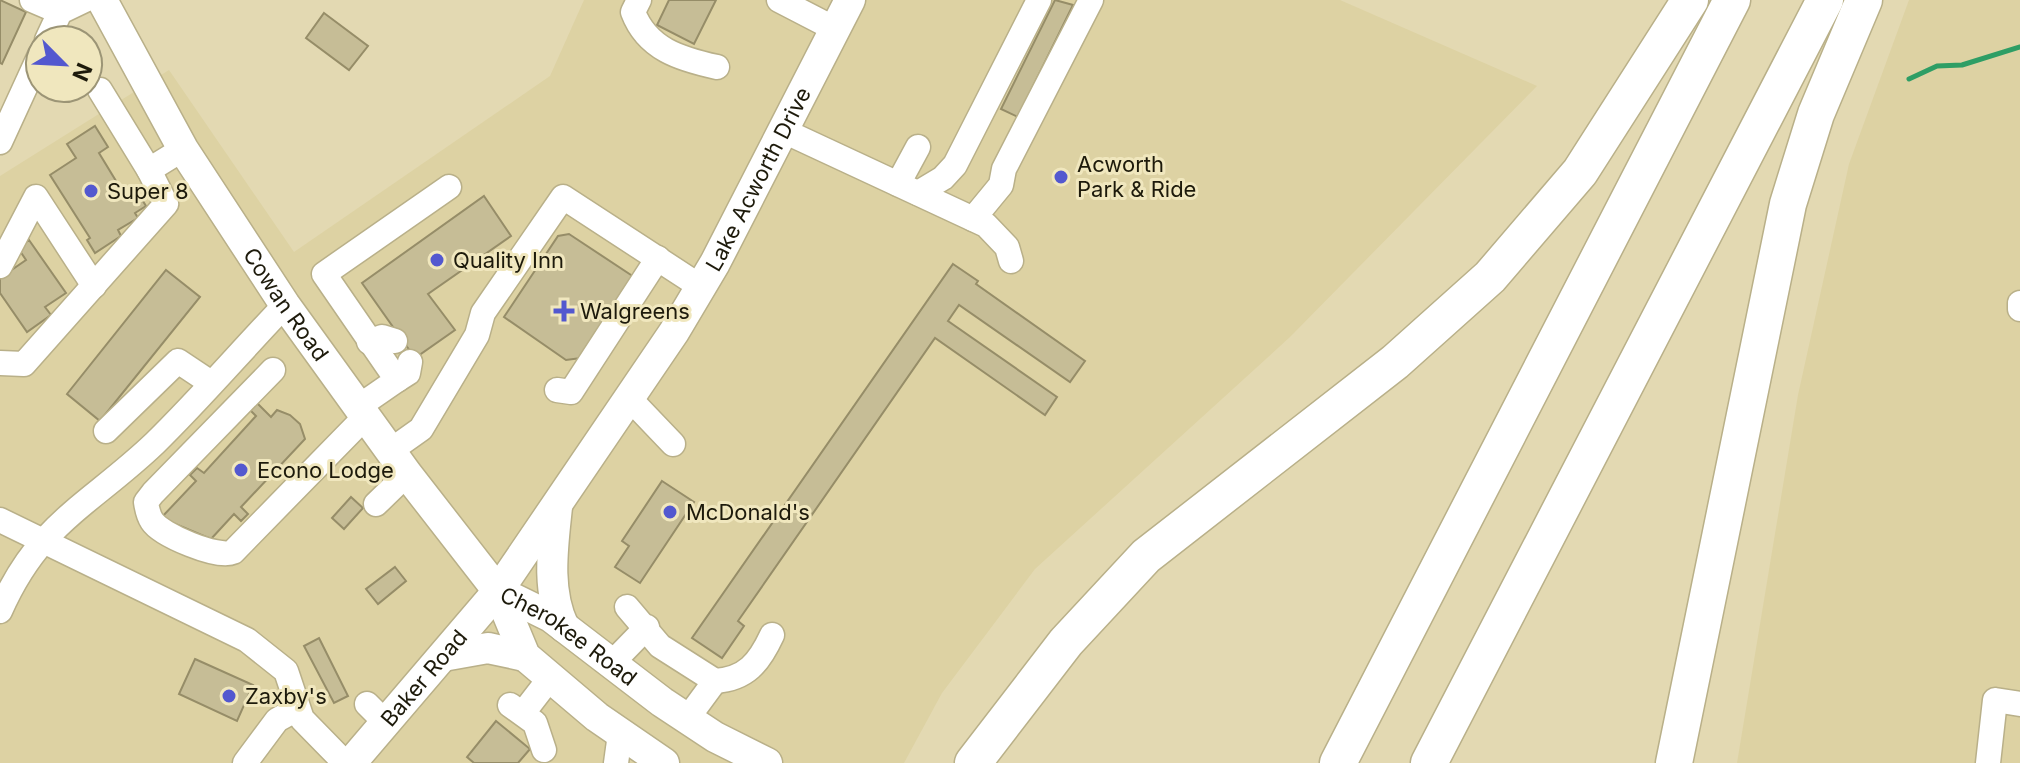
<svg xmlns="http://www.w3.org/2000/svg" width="2020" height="763" font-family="Inter,sans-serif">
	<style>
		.built { fill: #ddd2a3 }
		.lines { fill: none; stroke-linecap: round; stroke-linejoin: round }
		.stream { stroke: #2e9e65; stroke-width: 5 }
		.building { fill: #c6bd96; stroke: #968d68; stroke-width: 2 }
		.minor-casing { stroke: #b9b089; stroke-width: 27 }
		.major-casing { stroke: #b9b089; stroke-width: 33 }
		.highway-casing { stroke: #b9b089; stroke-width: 39 }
		.minor { stroke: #fff; stroke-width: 24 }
		.major { stroke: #fff; stroke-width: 30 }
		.highway { stroke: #fff; stroke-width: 36 }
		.poi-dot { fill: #5358cf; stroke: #f0e7be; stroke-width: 3 }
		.labels { text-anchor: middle; stroke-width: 6; stroke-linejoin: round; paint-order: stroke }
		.poi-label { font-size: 22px; fill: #1d1a0b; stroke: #f0e7be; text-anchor: start }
		.street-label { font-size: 22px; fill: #1d1a0b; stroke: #f0e7be }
	</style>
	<rect width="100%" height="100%" fill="#e3d9b2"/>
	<g class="built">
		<polygon points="584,0 1340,0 1537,86 1290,337 1035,569 942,693 904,763 0,763 0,176 169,70 294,252 550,76"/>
		<polygon points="1909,0 2020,0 2020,763 1737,763 1798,395 1849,164"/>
	</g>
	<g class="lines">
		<polyline class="stream" points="1909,79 1937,66 1962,65 2020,47"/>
	</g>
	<g class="building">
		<polygon points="0,0 26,12 2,64 0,63"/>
		<polygon points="669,0 716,0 694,44 657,25"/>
		<polygon points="1055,0 1073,5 1018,117 1001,109"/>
		<polygon points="324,13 368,46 349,70 306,38"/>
		<polygon points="95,126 108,147 99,153 124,194 134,187 146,206 135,213 138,218 118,230 121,236 95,253 87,240 90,238 50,175 76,158 67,144"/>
		<polygon points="484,196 511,236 428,294 455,330 415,358 362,283"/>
		<polygon points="569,234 634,277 581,358 566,360 504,317 558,236"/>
		<polygon points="29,240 66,293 45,307 51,315 27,332 0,293 0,278 26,260 18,248"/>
		<polygon points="953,264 978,281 976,284 1085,361 1070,382 959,305 948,321 1057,397 1045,415 935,338 738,621 744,626 722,658 692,638"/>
		<polygon points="166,270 200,297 100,421 67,394"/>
		<polygon points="257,403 271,417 277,410 290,415 300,424 305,439 241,507 248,514 241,521 234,514 211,539 161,518 196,481 190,475 197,468 204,473 256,416 250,410"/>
		<polygon points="662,481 694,502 640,583 615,567 629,546 622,541"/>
		<polygon points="351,497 363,508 344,529 332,518"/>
		<polygon points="395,567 406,581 378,604 366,589"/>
		<polygon points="319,638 348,696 334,703 304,646"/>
		<polygon points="195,659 253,685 237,721 179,694"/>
		<polygon points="496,721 530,749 518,763 474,763 467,757"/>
	</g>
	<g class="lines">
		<g class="minor-casing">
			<g id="minor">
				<polyline points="32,0 60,12"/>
				<path d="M639 0 633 12C647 49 680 59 717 67"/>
				<polyline points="779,0 835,29"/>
				<polyline points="47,40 60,12 85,0"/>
				<polyline points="100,90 149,170 183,149"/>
				<polyline points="784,131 986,225 1007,247 1011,261"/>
				<polyline points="0,142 40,55"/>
				<polyline points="898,184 918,147"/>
				<polyline points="918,193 943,178 955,165 1039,0"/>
				<polyline points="973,219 1001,185 1004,169 1091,0"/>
				<polyline points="0,266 36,197 94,286"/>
				<polyline points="2020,303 2020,309"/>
				<polyline points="369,342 382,337 395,341"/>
				<polyline points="0,363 24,364 166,204 149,170"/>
				<path d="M273 370 153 493 146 502C147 509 148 515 152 521 161 535 218 559 233 552L365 417"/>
				<polyline points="397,380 408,373 410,362"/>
				<polyline points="557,390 571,392 658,258"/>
				<polyline points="630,399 673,444"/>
				<polyline points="358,407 397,380 324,274 449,187"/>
				<polyline points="106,431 178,361 211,383"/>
				<polyline points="390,451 421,429 477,335 483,313 563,197 701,287"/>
				<polyline points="376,504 407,474"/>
				<polyline points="0,520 247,640 286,671 302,719 345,763"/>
				<path d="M627 607 660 646 715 681C746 679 759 663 772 635"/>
				<path d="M0 611C39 522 90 505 155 443 200 399 241 351 285 305"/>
				<polyline points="611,664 647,627"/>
				<polyline points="367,704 386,723"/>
				<polyline points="510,705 535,723 544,750"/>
				<polyline points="523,713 550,678"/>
				<polyline points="687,719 715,681"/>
				<polyline points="245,763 277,720 297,709"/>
				<polyline points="616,763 620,734"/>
				<polyline points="1988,763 1995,700 2020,704"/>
			</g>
		</g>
		<g class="major-casing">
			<g id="major">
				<path id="s1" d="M102 0 183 149 285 305 407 474 498 591 525 656 597 717 664 763"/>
				<path d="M557 507C553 546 546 590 564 627"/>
				<path id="s2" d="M498 591 551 617 662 702 715 737 767 763"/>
				<polyline points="443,656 488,648 525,656"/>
				<path id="s3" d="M351 763 498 591 674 332 715 263 850 0"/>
			</g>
		</g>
		<g class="highway-casing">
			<g id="highway">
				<polyline points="973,763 1066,642 1146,556 1395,362 1490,277 1580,172 1690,0"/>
				<polyline points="1338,763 1732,0"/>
				<polyline points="1429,763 1825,0"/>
				<polyline points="1674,763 1788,204 1816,114 1864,0"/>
			</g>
		</g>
		<use href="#minor" class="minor"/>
		<use href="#major" class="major"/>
		<use href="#highway" class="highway"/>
	</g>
	<g class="poi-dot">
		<circle cx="1061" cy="177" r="8"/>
		<circle cx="91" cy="191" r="8"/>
		<circle cx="437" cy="260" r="8"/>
		<path d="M560 299h8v8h8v8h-8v8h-8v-8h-8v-8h8z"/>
		<circle cx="241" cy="470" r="8"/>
		<circle cx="670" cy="512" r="8"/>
		<circle cx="229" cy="696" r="8"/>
	</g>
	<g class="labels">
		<g class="poi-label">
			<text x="1077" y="172">Acworth<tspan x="1077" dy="25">Park &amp; Ride</tspan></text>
			<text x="107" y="199">Super 8</text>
			<text x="453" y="268">Quality Inn</text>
			<text x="580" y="319">Walgreens</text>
			<text x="257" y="478">Econo Lodge</text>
			<text x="686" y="520">McDonald's</text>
			<text x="245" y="704">Zaxby's</text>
		</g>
		<g class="street-label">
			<text dy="8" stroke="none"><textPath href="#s3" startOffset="714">Lake Acworth Drive</textPath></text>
			<text dy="8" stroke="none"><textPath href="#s1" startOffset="356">Cowan Road</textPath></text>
			<text dy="8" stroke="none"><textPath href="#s2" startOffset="84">Cherokee Road</textPath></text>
			<text dy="8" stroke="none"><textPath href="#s3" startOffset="112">Baker Road</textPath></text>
		</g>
	</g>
	<g transform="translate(64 64) rotate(114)"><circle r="38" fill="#f0e7be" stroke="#9c9576" stroke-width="2"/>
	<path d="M0-6L14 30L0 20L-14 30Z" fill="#5358cf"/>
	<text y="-12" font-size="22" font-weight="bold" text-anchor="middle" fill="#1d1a0b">N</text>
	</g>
</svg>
